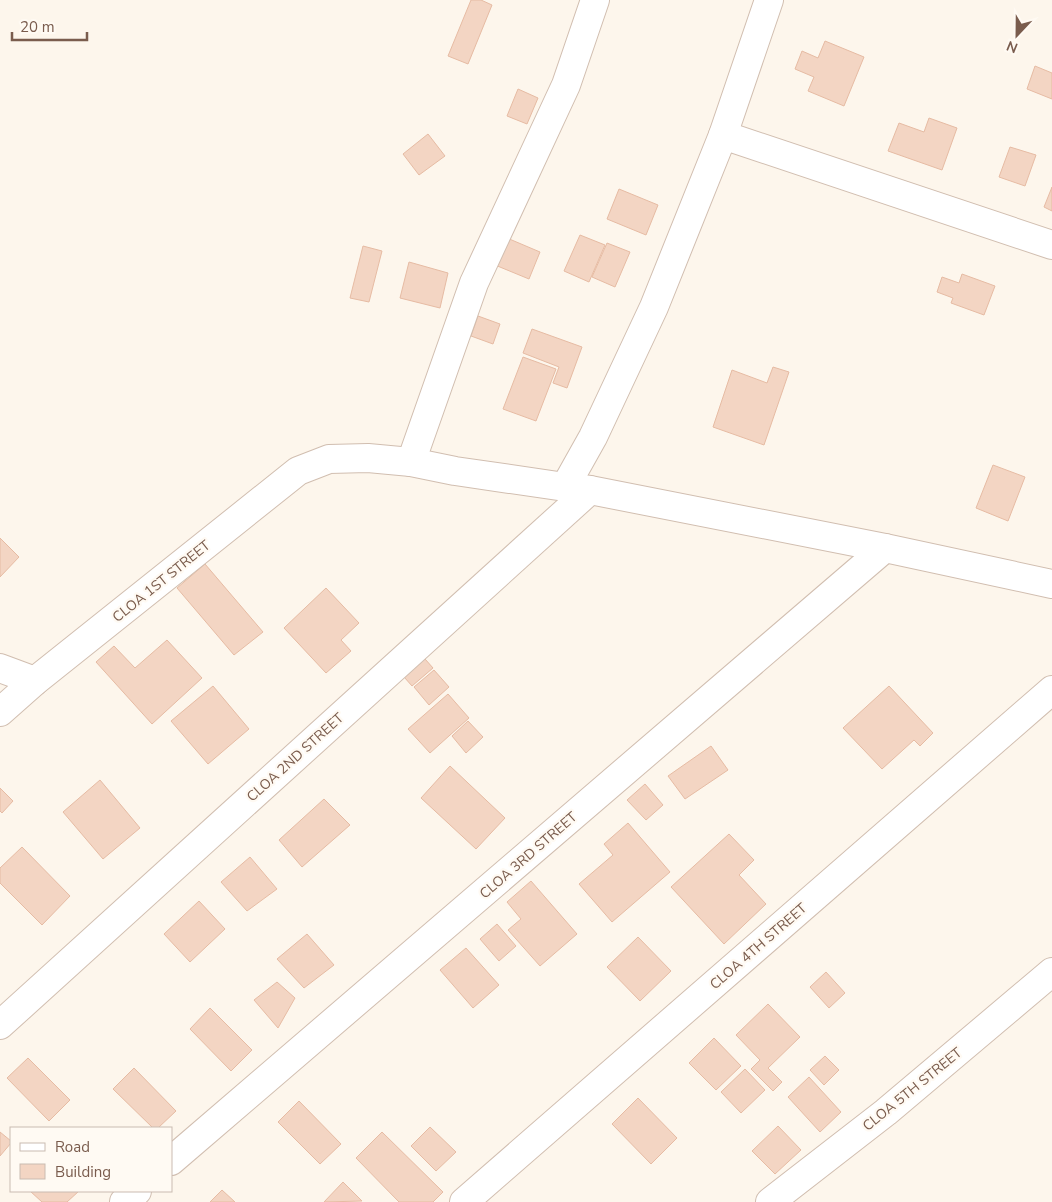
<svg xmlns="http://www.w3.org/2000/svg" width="1052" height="1202" font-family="'Nunito Sans',sans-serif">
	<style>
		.building { fill: #f3d5c3; stroke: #e6bba3 }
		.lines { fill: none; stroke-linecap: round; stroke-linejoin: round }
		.minor-casing { stroke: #d1beb0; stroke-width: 30 }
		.minor { stroke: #fff; stroke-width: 28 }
		.labels { text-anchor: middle; stroke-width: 4.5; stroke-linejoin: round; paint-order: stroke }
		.street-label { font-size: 14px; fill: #7a5c4d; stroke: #fffaf3 }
	</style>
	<rect width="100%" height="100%" fill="#fdf6ec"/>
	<g class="building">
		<polygon points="471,0 481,0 492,5 468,64 448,56"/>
		<polygon points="825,41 864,57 844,106 808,91 814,77 795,69 802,51 818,58"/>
		<polygon points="1035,66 1052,73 1052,99 1027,89"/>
		<polygon points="518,89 538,98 527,124 507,116"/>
		<polygon points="929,118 957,128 942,170 888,151 899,123 924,132"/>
		<polygon points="428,134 445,156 419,175 403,154"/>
		<polygon points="1010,147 1036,155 1025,186 999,177"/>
		<polygon points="1052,187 1052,211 1044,207"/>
		<polygon points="619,189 658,205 646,235 607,219"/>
		<polygon points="580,235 605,245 589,282 564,271"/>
		<polygon points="507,238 540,252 529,279 495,265"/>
		<polygon points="607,243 630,252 615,287 592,277"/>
		<polygon points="363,246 382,251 369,302 350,298"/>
		<polygon points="409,262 448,273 440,308 400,298"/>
		<polygon points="962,274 995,286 984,315 951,303 953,298 937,292 942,277 959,283"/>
		<polygon points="478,316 500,324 493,344 471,336"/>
		<polygon points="532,329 582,347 567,388 553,383 559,367 523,353"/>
		<polygon points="523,357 556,369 536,421 503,409"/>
		<polygon points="773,367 789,372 764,445 713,427 732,370 767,383"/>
		<polygon points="993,465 1025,477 1008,521 976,508"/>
		<polygon points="0,538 19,557 0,577"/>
		<polygon points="205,564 263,632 234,655 177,588"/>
		<polygon points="326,588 359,623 341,640 351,651 326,673 284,628"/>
		<polygon points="167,640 202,678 152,724 96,662 114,646 135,668"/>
		<polygon points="418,651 433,668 412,686 397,669"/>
		<polygon points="434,670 449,687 429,705 414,687"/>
		<polygon points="213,686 249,729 208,764 171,721"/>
		<polygon points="889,686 933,733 920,746 914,740 882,769 843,728"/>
		<polygon points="448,694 469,718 430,753 408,729"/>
		<polygon points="468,721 483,737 466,753 452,736"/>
		<polygon points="711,746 728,770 685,799 668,776"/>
		<polygon points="450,766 505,818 476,849 421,798"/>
		<polygon points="100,780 140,828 103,859 63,812"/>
		<polygon points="645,784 663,805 646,820 627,800"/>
		<polygon points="0,788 13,801 2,813 0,811"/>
		<polygon points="324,799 350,825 302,867 279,840"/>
		<polygon points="628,823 670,872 612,922 579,884 613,855 604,844"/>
		<polygon points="729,834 754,860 739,875 766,904 724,944 671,887"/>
		<polygon points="22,847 70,896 42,925 0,883 0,868"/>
		<polygon points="250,857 277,889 247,911 221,882"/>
		<polygon points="531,881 577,934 540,966 508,930 521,919 507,902"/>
		<polygon points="199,901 225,929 190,962 164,934"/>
		<polygon points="497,924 516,946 499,961 480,939"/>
		<polygon points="307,934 334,965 304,988 277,959"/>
		<polygon points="638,937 671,971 640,1001 607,967"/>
		<polygon points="466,948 499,985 473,1008 440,970"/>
		<polygon points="826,972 845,993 829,1008 810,987"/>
		<polygon points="277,982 295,998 278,1028 254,1000"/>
		<polygon points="768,1004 800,1037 768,1068 782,1082 773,1091 751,1069 760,1060 736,1035"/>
		<polygon points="210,1008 252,1050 231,1071 190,1029"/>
		<polygon points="714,1038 741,1066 716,1090 689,1063"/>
		<polygon points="825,1056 839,1070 824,1085 810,1070"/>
		<polygon points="28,1058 70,1100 49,1121 7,1078"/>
		<polygon points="134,1068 176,1111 158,1128 153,1128 113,1089"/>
		<polygon points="745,1069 765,1090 741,1113 721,1092"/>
		<polygon points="809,1077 841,1112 820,1132 788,1097"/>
		<polygon points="638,1098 677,1138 651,1164 612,1124"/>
		<polygon points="299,1101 341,1144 320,1164 278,1122"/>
		<polygon points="778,1126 801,1150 775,1174 752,1151"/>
		<polygon points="430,1127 456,1152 436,1171 411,1146"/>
		<polygon points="0,1132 11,1141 11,1143 0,1156"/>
		<polygon points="382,1132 443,1192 433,1202 399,1202 356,1158"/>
		<polygon points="343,1182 362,1201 324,1202"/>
		<polygon points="222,1190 235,1202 210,1202"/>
		<polygon points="30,1191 79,1191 67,1202 42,1202"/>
	</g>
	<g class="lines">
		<g class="minor-casing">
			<g id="minor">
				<polyline points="723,135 1052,245"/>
				<polyline points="411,462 474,283 566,85 595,0"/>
				<polyline points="565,487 593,437 654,307 723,135 769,0"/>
				<polyline points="0,668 35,681"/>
				<polyline points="0,712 35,681 298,471 329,459 368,458 411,462 455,471 565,487 590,490 885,548 1052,584"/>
				<polyline points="0,1025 590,490"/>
				<polyline points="171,1161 885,548"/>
				<polyline points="124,1202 137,1191"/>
				<polyline points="464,1202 1052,690"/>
				<polyline points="770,1202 886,1112 1052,972"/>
			</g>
		</g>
		<use href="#minor" class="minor"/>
	</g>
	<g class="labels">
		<g class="street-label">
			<text transform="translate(161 581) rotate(-39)" y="5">CLOA 1ST STREET</text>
			<text transform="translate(295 757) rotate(-42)" y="5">CLOA 2ND STREET</text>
			<text transform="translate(528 855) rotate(-41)" y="5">CLOA 3RD STREET</text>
			<text transform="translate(758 946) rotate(-41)" y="5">CLOA 4TH STREET</text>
			<text transform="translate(912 1089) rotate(-39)" y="5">CLOA 5TH STREET</text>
		</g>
	</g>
	<rect x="10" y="1127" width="162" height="65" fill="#fffaf3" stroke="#cabbb1"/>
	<rect x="20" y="1143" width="25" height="8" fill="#ffffff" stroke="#cabbb1"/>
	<text x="55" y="1152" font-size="15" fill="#7a5c4d">Road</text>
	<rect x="20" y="1164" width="25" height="15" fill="#f3d5c3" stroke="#cabbb1"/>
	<text x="55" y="1177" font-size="15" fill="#7a5c4d">Building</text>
	<g transform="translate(1017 35) rotate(202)" stroke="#fffaf3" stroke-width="4" paint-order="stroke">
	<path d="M0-4L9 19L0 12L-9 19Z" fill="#7a5c4d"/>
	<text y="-8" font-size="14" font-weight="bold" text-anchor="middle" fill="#7a5c4d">N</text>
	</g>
	<path d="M12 32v8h75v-8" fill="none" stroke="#7a5c4d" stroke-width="2.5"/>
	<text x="20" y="32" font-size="15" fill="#7a5c4d" stroke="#fffaf3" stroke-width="4" paint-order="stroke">20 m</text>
</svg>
